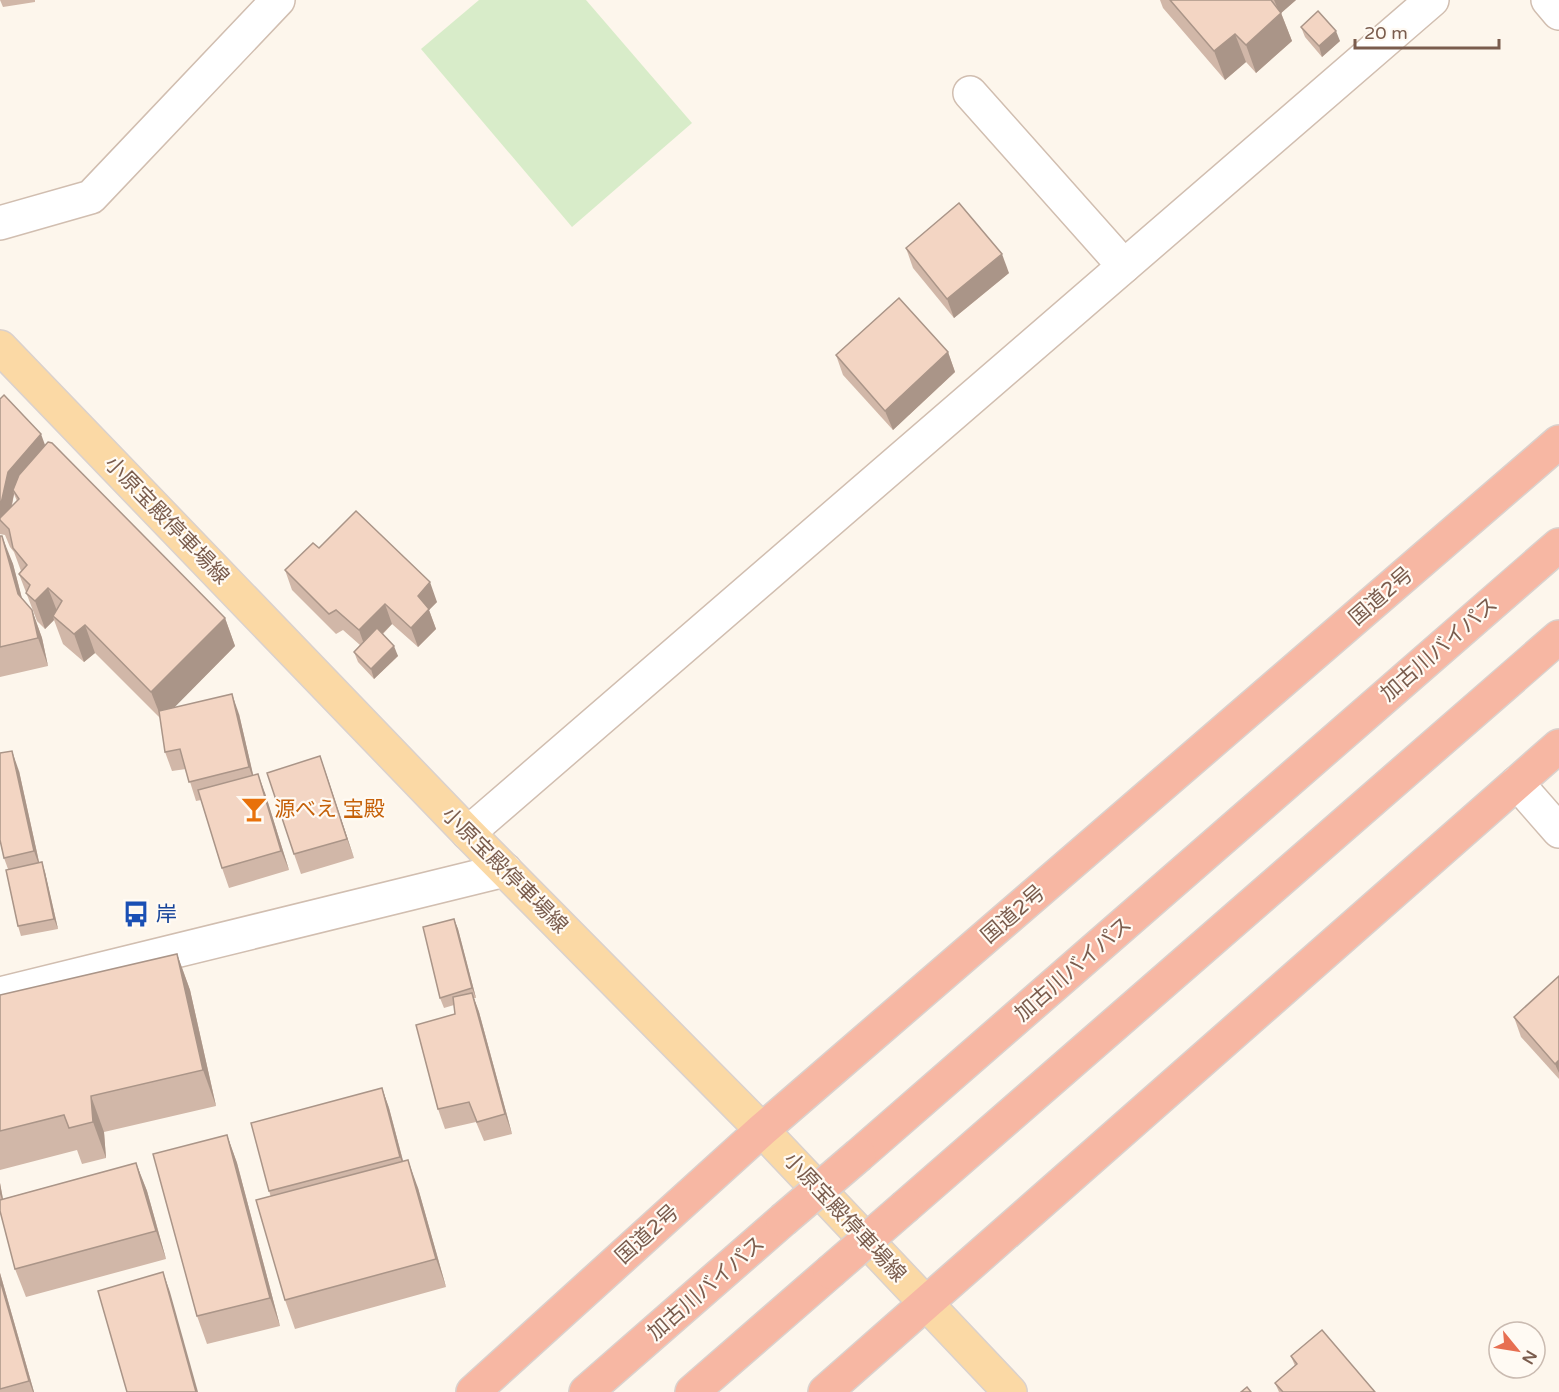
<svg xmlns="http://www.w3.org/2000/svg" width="1559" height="1392" font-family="'Varela Round','Noto Sans JP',sans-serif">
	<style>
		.green { fill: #d8ecc9 }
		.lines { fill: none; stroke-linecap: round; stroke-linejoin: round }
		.minor-casing { stroke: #d1beb0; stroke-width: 36 }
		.major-casing { stroke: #dad1cd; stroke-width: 36 }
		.highway-casing { stroke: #dad1cd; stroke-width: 36 }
		.minor { stroke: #fff; stroke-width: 33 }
		.major { stroke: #fbd9a5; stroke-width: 33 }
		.highway { stroke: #f7b7a3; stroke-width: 33 }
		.highway-bridge-casing { stroke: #dad1cd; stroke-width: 36; stroke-linecap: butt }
		.highway-bridge { stroke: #f7b7a3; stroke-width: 33 }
		.wall { fill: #d1b7a8; fill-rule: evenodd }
		.shaded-wall { fill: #aa9588 }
		.building { fill: #f3d5c3; stroke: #aa9588; stroke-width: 1.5 }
		.labels { text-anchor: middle; stroke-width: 4.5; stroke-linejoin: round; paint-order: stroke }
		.street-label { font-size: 21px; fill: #7a5c4d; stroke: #fffaf3 }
		.food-label { font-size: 21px; fill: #c56008; stroke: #fffaf3; text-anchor: start }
		.transit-label { font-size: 21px; fill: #164399; stroke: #fffaf3; text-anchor: start }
	</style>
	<rect width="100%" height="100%" fill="#fdf6ec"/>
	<polygon class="green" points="479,0 586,0 692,123 572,227 421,49"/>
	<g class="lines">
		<g class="minor-casing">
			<g id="minor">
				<polyline points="1548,0 1559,13"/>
				<polyline points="970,93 1124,266"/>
				<polyline points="0,223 91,197 278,0"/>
				<polyline points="1517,783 1559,831"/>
				<polyline points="468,833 1432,0"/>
				<polyline points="0,994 505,870"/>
			</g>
		</g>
		<g class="major-casing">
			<polyline id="major" points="0,347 468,833 762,1130 1010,1392"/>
		</g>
		<g class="highway-casing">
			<g id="highway">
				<polyline points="859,1155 1559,545"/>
				<polyline points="906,1206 1559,637"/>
				<polyline points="473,1392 762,1130 1559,442"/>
				<polyline points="586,1392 783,1220"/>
				<polyline points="692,1392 830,1272"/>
				<polyline points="825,1392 1559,746"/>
			</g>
		</g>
		<use href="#minor" class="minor"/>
		<use href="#major" class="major"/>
		<use href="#highway" class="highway"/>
		<g class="highway-bridge-casing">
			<g id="highway-bridge">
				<polyline points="783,1220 859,1155"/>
				<polyline points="830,1272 906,1206"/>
			</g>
		</g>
		<use href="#highway-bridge" class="highway-bridge"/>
	</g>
	<g class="wall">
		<polygon points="0,0 35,0 35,2 3,7"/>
		<polygon points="1160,0 1296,0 1281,13 1292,41 1256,73 1246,62 1225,80 1163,8"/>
		<polygon points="1301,27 1340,41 1322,57 1305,37"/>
		<polygon points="906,248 1009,273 954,318 913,268"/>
		<polygon points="948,352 955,372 893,430 843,375 836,355"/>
		<path d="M0 399 45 446 225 618 235 646 174 707 239 714 253 775 265 793 289 870 229 888 222 868 201 800 196 801 186 769 172 771 165 752 161 719 95 653 84 662 63 644 54 620 45 629 37 621 19 574 21 571 14 552 10 547 5 535 0 534ZM14 494 17 501 12 506Z"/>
		<polygon points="0,536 13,564 22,598 32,610 42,638 48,666 0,677"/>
		<polygon points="319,548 437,602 429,610 436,629 418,647 392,624 383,634 398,656 374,679 358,662 354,652 360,645 343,630 336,634 292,590 285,570"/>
		<polygon points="320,756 354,858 301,874 294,854"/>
		<polygon points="19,771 39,862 45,872 58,929 21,936 18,926 8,869 4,858"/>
		<polygon points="454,919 458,929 476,998 474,998 479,1012 512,1134 484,1141 476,1122 445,1129 438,1109 455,1014 454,1005 444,1008 440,998"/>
		<polygon points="177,954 190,990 216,1106 104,1132 106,1158 82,1164 77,1150 0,1170 0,995"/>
		<polygon points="1559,976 1559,1079 1521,1037 1514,1017"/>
		<polygon points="382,1088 389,1108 403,1161 418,1188 446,1287 295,1329 285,1300 271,1197 269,1191"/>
		<polygon points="227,1135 237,1163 280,1326 207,1344 197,1316"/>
		<polygon points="136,1163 147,1191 166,1259 26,1297 15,1269 0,1211 0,1183 3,1199"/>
		<polygon points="0,1273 34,1392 0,1392"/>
		<polygon points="1291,1356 1375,1392 1279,1392 1275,1383 1295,1366"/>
	</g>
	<g class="shaded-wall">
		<polygon points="1274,0 1296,0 1280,14"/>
		<polygon points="1281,13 1292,41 1256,73 1246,45"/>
		<polygon points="1336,31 1340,41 1322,57 1319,46"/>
		<polygon points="1235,34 1246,62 1225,80 1214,51"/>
		<polygon points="1002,254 1009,273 954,318 947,299"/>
		<polygon points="948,352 955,372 893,430 885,411"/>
		<polygon points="41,434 48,453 13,490 14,494 7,527 0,520 0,508 8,472"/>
		<polygon points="2,536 13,564 28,622 18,594"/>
		<polygon points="430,582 437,602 429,610 436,629 418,647 411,628 418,596"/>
		<polygon points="48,588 59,616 53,616 54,620 45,629 35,601"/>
		<polygon points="385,604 392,624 366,650 359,630"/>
		<polygon points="32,610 42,638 48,666 38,638"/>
		<polygon points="225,618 235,646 162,720 151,692"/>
		<polygon points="85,625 95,653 84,662 74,634"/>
		<polygon points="394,646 398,656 374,679 371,669"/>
		<polygon points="232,694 239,714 256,787 249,767"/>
		<polygon points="12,751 19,771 41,871 34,851"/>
		<polygon points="320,756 327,776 354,858 347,839"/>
		<polygon points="258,774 265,793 289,870 281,851"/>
		<polygon points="42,862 45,872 58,929 54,919"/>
		<polygon points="454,919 458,929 476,998 472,988"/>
		<polygon points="177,954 190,990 216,1106 203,1070"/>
		<polygon points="472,993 479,1012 512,1134 505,1114"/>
		<polygon points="1559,1060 1559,1073 1555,1064"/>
		<polygon points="382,1088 389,1108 407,1176 400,1157"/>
		<polygon points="91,1096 104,1132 106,1158 93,1122"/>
		<polygon points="227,1135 237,1163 280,1326 270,1298"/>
		<polygon points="408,1160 418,1188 446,1287 436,1259"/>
		<polygon points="136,1163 147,1191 166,1259 156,1231"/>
		<polygon points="0,1183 4,1205 0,1194"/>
		<polygon points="163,1272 170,1292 198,1392 196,1392"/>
		<polygon points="0,1273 34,1392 33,1392 29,1381 0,1280"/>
	</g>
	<g class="building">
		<polygon points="1170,0 1271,0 1281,13 1246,45 1235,34 1214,51"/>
		<polygon points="1318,11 1336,31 1319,46 1301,27"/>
		<polygon points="959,203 1002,254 947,299 906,248"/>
		<polygon points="899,298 948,352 885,411 836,355"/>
		<polygon points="4,395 41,434 8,472 0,508 0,399"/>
		<polygon points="48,442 52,443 225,618 151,692 85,625 74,634 53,616 62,601 48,588 35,601 26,593 30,585 19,574 27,565 13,548 9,529 0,520 0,518 19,499 13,490 19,475"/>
		<polygon points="356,511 430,582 418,596 429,609 411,628 385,604 359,630 336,610 329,614 285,570 313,543 319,548"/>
		<polygon points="0,536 2,536 18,594 32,610 38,638 0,647"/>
		<polygon points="377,628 394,646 371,669 354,652"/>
		<polygon points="232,694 249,767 189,782 180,749 165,752 159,711"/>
		<polygon points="12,751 34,851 4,858 0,840 0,753"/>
		<polygon points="320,756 347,839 294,854 267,773"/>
		<polygon points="258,774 281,851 222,868 198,790"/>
		<polygon points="42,862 54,919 18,926 6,870"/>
		<polygon points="454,919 472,988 440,998 423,927"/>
		<polygon points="177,954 203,1070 91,1096 93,1122 69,1128 64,1115 0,1131 0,995"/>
		<polygon points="1559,976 1559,1060 1555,1064 1514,1017"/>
		<polygon points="472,993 505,1114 477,1122 469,1102 438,1109 416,1025 455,1014 453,997"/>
		<polygon points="382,1088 400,1157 269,1191 251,1123"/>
		<polygon points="227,1135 270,1298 197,1316 153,1154"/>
		<polygon points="408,1160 436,1259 285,1300 256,1200"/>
		<polygon points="136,1163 156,1231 15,1269 0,1211 0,1200"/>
		<polygon points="163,1272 196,1392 127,1392 98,1291"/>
		<polygon points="0,1280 29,1381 0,1389"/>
		<polygon points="1322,1330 1375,1392 1283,1392 1275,1383 1297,1364 1291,1356"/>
		<polygon points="1247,1387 1251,1392 1241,1392"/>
	</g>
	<defs>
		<g id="bar-bare" transform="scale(2.07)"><path d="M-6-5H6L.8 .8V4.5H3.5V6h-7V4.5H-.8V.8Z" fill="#e8710a" stroke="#fffaf3" stroke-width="2.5" paint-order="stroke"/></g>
		<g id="bus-bare" transform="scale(2.07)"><path d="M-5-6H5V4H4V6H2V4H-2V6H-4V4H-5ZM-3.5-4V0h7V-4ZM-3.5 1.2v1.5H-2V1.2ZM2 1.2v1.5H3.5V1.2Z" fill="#1a4fb4" stroke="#fffaf3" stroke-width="2.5" paint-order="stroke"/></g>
	</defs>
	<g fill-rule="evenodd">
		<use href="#bar-bare" x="254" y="809"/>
		<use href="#bus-bare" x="136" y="914"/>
	</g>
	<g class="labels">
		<g class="street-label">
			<text transform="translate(167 520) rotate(46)" y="7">小原宝殿停車場線</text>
			<text transform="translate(1381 596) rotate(-41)" y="7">国道2号</text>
			<text transform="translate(1439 649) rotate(-41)" y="7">加古川バイパス</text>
			<text transform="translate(505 870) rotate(45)" y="7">小原宝殿停車場線</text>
			<text transform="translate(1013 914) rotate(-41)" y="7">国道2号</text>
			<text transform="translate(1073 969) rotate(-41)" y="7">加古川バイパス</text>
			<text transform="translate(845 1217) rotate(47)" y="7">小原宝殿停車場線</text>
			<text transform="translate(647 1234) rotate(-42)" y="7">国道2号</text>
			<text transform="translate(706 1288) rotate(-41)" y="7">加古川バイパス</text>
		</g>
		<g class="food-label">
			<text x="274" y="816">源べえ 宝殿</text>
		</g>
		<g class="transit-label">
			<text x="156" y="921">岸</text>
		</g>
	</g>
	<g transform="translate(1517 1350) rotate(120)"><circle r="28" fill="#fffaf3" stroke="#cabbb1" stroke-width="1.5"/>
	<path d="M0-4.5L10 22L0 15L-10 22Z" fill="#e76f51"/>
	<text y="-9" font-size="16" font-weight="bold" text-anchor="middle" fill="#7a5c4d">N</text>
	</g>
	<path d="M1355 39v9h144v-9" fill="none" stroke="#7a5c4d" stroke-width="3"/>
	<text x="1364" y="39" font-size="18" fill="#7a5c4d" stroke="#fffaf3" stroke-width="4.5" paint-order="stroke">20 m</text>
</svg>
